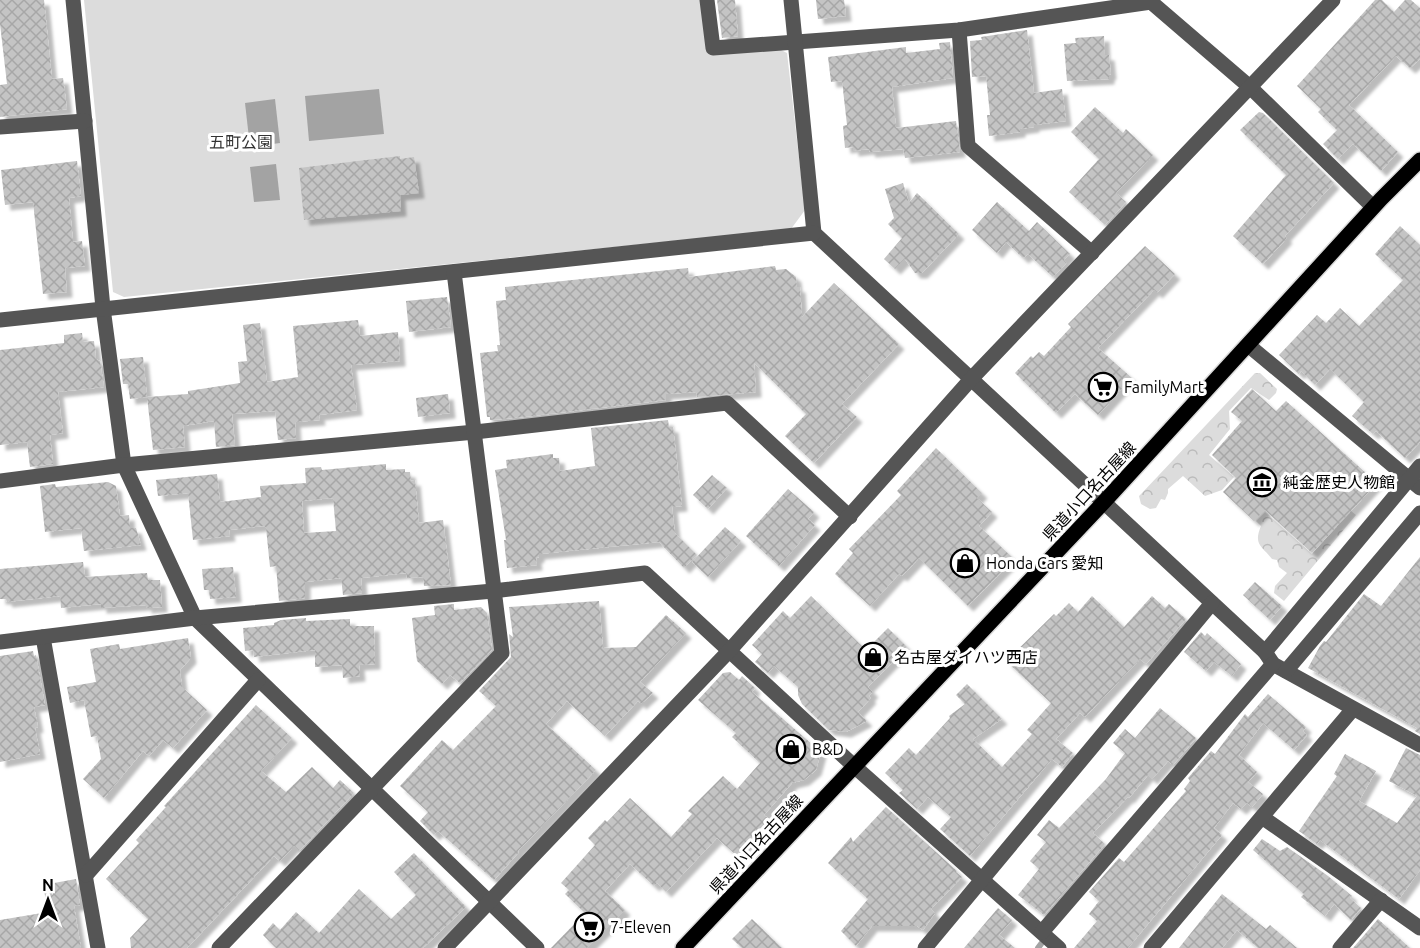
<svg xmlns="http://www.w3.org/2000/svg" width="1420" height="948" font-family="Ubuntu,'Noto Sans JP',sans-serif">
	<style>
		.forest { fill: url(#forest-crowns) }
		.park { fill: #dcdcdc }
		.water { fill: #a3a3a3 }
		.lines { fill: none; stroke-linecap: round; stroke-linejoin: round }
		.stream { stroke: #a3a3a3; stroke-width: 6 }
		.building { fill: url(#building-cross-hatch); fill-rule: evenodd; filter: url(#shadow) }
		.major-casing { stroke: #dbdbdb; stroke-width: 18 }
		.minor { stroke: #555; stroke-width: 15 }
		.major { stroke: #000; stroke-width: 15 }
		.labels { text-anchor: middle; stroke-width: 6; stroke-linejoin: round; paint-order: stroke }
		.park-label { font-size: 16px; fill: #333; stroke: #fff }
		.poi-label { font-size: 16px; fill: #000; stroke: #fff; text-anchor: start }
		.street-label { font-size: 16px; fill: #000; stroke: #fff }
	</style>
	<defs>
		<pattern id="forest-crowns" width="20" height="18" patternUnits="userSpaceOnUse" patternTransform="scale(1.5)"><rect width="20" height="18" fill="#dcdcdc"/><path d="M2 6a3 3 0 1 1 6 0M12 15a3 3 0 1 1 6 0" fill="none" stroke="#bbb"/></pattern>
		<pattern id="building-cross-hatch" width="8" height="8" patternUnits="userSpaceOnUse" patternTransform="scale(1.5)"><rect width="8" height="8" fill="#c4c4c4"/><path d="M0 0l8 8M0 8l8-8" fill="none" stroke="#a7a7a7"/></pattern>
		<filter id="shadow"><feDropShadow dx="5.5" dy="5.5" stdDeviation="1.5" flood-color="#0004"/></filter>
	</defs>
	<rect width="100%" height="100%" fill="#fff"/>
	<g class="forest">
		<polygon points="1255,373 1260,373 1277,389 1276,393 1269,400 1251,388 1229,411 1230,429 1209,455 1234,477 1222,490 1205,496 1183,476 1168,489 1168,493 1165,500 1161,499 1156,508 1150,509 1141,504 1139,496 1142,493"/>
		<path d="M1345 506 1356 515 1284 601 1274 593 1275 586 1287 573 1279 567 1277 560 1272 559C1262 546 1253 545 1261 526L1256 521 1265 512 1312 554 1337 526 1334 521Z"/>
	</g>
	<polygon class="park" points="84,0 703,0 710,54 779,49 787,53 805,210 791,229 124,297 113,292"/>
	<g class="water">
		<polygon points="379,89 384,134 309,141 305,96"/>
		<polygon points="275,99 280,143 250,147 245,103"/>
		<polygon points="276,164 280,200 254,202 250,167"/>
	</g>
	<g class="lines">
		<polyline class="stream" points="1038,948 1041,944"/>
	</g>
	<g class="building">
		<polygon points="0,0 44,0 52,79 63,78 67,109 0,117 0,85 7,84 0,24"/>
		<polygon points="717,0 735,0 738,36 722,38"/>
		<polygon points="816,0 844,0 846,16 818,19"/>
		<polygon points="1375,0 1382,0 1394,12 1405,0 1411,0 1420,8 1420,59 1410,68 1396,56 1349,105 1398,152 1381,171 1353,144 1338,159 1323,144 1337,130 1318,112 1321,109 1297,86"/>
		<polygon points="1027,30 1034,93 1062,89 1066,121 1034,125 1034,127 1020,129 1020,132 989,136 987,115 990,115 986,76 972,77 970,41 982,40 981,37"/>
		<polygon points="1104,36 1105,55 1109,55 1111,74 1109,75 1109,79 1067,81 1064,44 1076,43 1075,38"/>
		<polygon points="950,42 953,78 892,87 896,128 956,121 960,152 905,158 903,149 870,152 869,149 853,151 853,147 845,148 843,126 847,125 842,81 831,82 828,57 906,47 906,53 940,49 939,43"/>
		<polygon points="1095,107 1123,133 1126,129 1153,155 1116,193 1126,202 1105,225 1069,192 1099,159 1071,132"/>
		<polygon points="1259,112 1263,113 1334,183 1285,236 1287,238 1263,264 1233,236 1286,175 1240,130"/>
		<polygon points="400,156 400,159 414,157 419,193 400,195 401,211 304,220 299,168"/>
		<polygon points="77,161 81,196 69,198 73,242 82,241 85,266 65,268 67,292 43,294 33,202 5,205 1,170"/>
		<polygon points="903,183 909,203 917,193 959,234 922,273 915,273 905,259 895,269 884,259 902,238 888,224 894,218 885,189"/>
		<polygon points="997,202 1029,231 1037,222 1070,254 1064,260 1067,263 1053,277 1028,254 1023,258 1006,242 997,253 972,230"/>
		<polygon points="1400,226 1420,245 1420,442 1405,458 1376,431 1373,434 1352,416 1364,402 1330,369 1315,385 1301,371 1299,374 1279,355 1317,315 1326,323 1340,308 1359,326 1403,280 1375,254"/>
		<polygon points="1145,246 1175,274 1157,293 1154,290 1098,348 1132,378 1098,415 1075,394 1056,413 1015,373 1031,356 1033,358 1039,352 1044,356 1071,327 1068,324"/>
		<polygon points="775,266 776,270 786,269 796,277 797,287 800,287 802,317 834,283 899,344 842,404 857,417 814,463 785,436 806,414 754,363 756,392 697,397 696,392 666,394 666,400 524,417 490,420 490,417 487,417 480,353 498,351 497,345 500,345 496,301 506,300 505,287 688,268 689,277"/>
		<polygon points="447,297 451,327 409,332 406,301"/>
		<polygon points="358,320 360,336 398,332 400,361 351,365 357,410 319,415 320,420 295,422 296,438 278,440 275,411 232,414 235,445 216,447 214,421 183,426 185,447 153,450 147,397 188,394 188,391 240,383 238,362 247,361 243,325 260,323 267,382 298,377 293,326"/>
		<polygon points="82,333 83,342 94,341 96,359 100,361 104,387 58,392 63,433 50,435 53,464 30,467 27,442 0,445 0,350 64,343 64,335"/>
		<polygon points="143,357 147,397 130,399 128,384 123,384 120,359"/>
		<polygon points="1252,389 1276,411 1286,401 1377,483 1312,553 1265,510 1254,521 1223,492 1236,478 1212,455 1242,421 1231,412"/>
		<polygon points="448,394 450,413 418,417 416,398"/>
		<polygon points="668,420 669,427 673,427 682,506 672,507 675,533 697,555 684,568 659,542 539,554 539,557 536,558 537,565 507,568 504,540 506,540 495,470 507,468 506,460 553,454 553,458 559,458 560,471 595,466 591,428"/>
		<polygon points="936,448 982,493 977,498 992,512 979,526 1014,559 968,606 919,558 902,576 899,574 870,606 835,574 853,553 849,549 901,495 897,491"/>
		<path d="M386 464V470L405 469V472H410L411 481 415 480 419 523 443 520 451 585 424 586 423 577 407 578 406 573 361 578 362 593 343 595 341 578 305 582V598L279 601 276 566 270 567 266 528 264 526 229 530 230 536 193 540 188 493 158 496 156 480 217 474 220 502 261 497 260 486 306 483 305 468 321 467 322 470ZM333 498 336 531 304 533 302 501Z"/>
		<polygon points="712,475 727,488 708,509 693,495"/>
		<polygon points="108,482 116,486 120,516 129,515 130,528 136,528 141,545 84,551 81,528 45,532 40,486 55,484 56,487"/>
		<polygon points="788,489 814,512 808,519 815,525 779,566 746,536"/>
		<polygon points="725,527 741,541 708,577 692,562"/>
		<polygon points="1420,557 1420,734 1415,731 1417,728 1308,668 1320,646 1324,641 1326,642 1364,594 1381,606"/>
		<polygon points="83,562 85,577 147,573 148,580 160,580 162,607 146,608 146,605 101,608 101,604 61,608 60,596 7,602 6,599 0,599 0,569"/>
		<polygon points="233,567 236,597 210,599 209,590 204,590 202,569"/>
		<polygon points="1255,582 1282,606 1270,620 1243,595"/>
		<polygon points="811,596 866,650 888,628 907,647 868,687 873,692 869,696 871,698 858,712 867,721 846,732 829,730 802,704 798,695 798,687 774,666 768,673 755,662 762,654 752,645 783,611 790,618"/>
		<polygon points="1092,596 1124,627 1152,596 1165,608 1169,604 1186,619 1146,664 1140,659 1085,717 1080,713 1056,739 1073,753 1062,767 1052,759 970,856 940,829 951,817 928,797 917,809 899,793 903,790 885,773 909,748 916,755 950,718 949,716 965,704 956,695 967,684 1002,719 973,739 1002,767 1032,734 1027,730 1051,703 1006,661 1054,614 1056,616 1069,603 1078,612"/>
		<polygon points="599,601 603,648 636,647 666,615 686,633 640,682 653,693 641,704 638,701 605,736 567,701 546,724 596,770 518,851 519,852 494,880 438,831 434,835 420,821 428,812 400,786 442,740 453,750 496,706 479,691 511,657 509,634 513,637 509,607"/>
		<polygon points="454,604 454,610 481,607 487,613 492,650 460,683 450,675 442,684 417,661 412,618 435,615 434,606"/>
		<polygon points="306,618 306,621 350,619 350,626 374,626 375,664 359,665 360,676 343,678 342,665 315,667 315,650 254,657 253,650 245,651 243,628 274,625 274,623 281,620"/>
		<polygon points="1201,632 1205,636 1207,633 1241,664 1232,676 1214,662 1206,671 1184,652"/>
		<polygon points="188,638 191,658 180,670 182,687 207,710 173,748 163,740 149,756 143,751 104,798 83,779 101,759 97,736 91,737 84,700 70,703 67,687 96,682 90,649 119,644 120,649"/>
		<polygon points="33,651 34,656 36,655 45,705 34,707 38,727 35,728 40,754 0,762 0,656"/>
		<polygon points="730,672 739,680 742,676 755,688 752,692 821,752 816,770 804,780 792,783 764,815 770,820 736,855 717,838 666,892 657,883 654,886 630,864 605,891 625,910 587,948 551,948 585,913 565,894 569,890 561,883 595,845 588,838 605,820 607,822 630,798 671,837 692,814 688,811 723,776 737,789 760,763 732,737 736,733 698,700 723,673"/>
		<polygon points="1268,694 1306,727 1303,731 1307,735 1294,750 1263,723 1239,755 1257,772 1248,782 1263,794 1252,807 1247,803 1241,809 1233,803 1214,828 1222,835 1128,948 1074,948 1097,921 1089,914 1099,901 1089,892 1119,858 1124,862 1186,791 1184,789 1190,781 1188,778 1211,751 1215,754 1245,714 1248,717"/>
		<polygon points="256,705 292,738 261,771 286,792 312,767 333,788 340,780 354,793 299,851 294,846 280,861 274,856 187,948 131,948 130,938 148,919 106,879 139,843 136,840 166,807 164,806"/>
		<polygon points="1160,708 1196,738 1173,765 1168,761 1152,779 1148,775 1129,798 1128,797 1093,833 1105,844 1044,915 1018,895 1039,869 1030,861 1046,842 1037,835 1049,820 1059,828 1106,779 1125,753 1113,743 1125,729 1135,738"/>
		<polygon points="1406,748 1420,755 1420,870 1399,899 1320,840 1317,844 1299,831 1337,776 1334,774 1345,754 1376,771 1359,801 1397,823 1417,796 1389,781"/>
		<polygon points="886,807 957,871 956,872 962,877 931,909 935,913 923,930 917,926 872,926 856,946 841,931 868,899 828,863 851,837 853,842"/>
		<polygon points="1262,839 1280,851 1287,847 1328,876 1352,896 1350,898 1361,908 1351,920 1334,904 1325,916 1301,897 1304,894 1253,850"/>
		<polygon points="414,853 466,907 423,948 276,948 263,935 273,923 280,930 296,912 319,933 359,889 391,919 416,895 394,872"/>
		<polygon points="76,879 80,905 74,906 81,948 0,948 0,920 48,912 43,885"/>
		<polygon points="1222,894 1266,929 1270,925 1297,948 1258,948 1237,930 1222,948 1179,948"/>
		<polygon points="998,908 1012,920 999,935 1015,948 964,948"/>
		<polygon points="752,919 782,948 742,948 732,939"/>
		<polygon points="1378,919 1410,948 1353,948"/>
	</g>
	<g class="lines">
		<g class="major-casing">
			<polyline id="major" points="683,948 1103,503 1381,199 1420,160"/>
		</g>
		<g class="minor">
			<polyline points="73,0 103,308 124,465 195,618 537,948"/>
			<polyline points="707,0 713,48 959,30 1151,2 1251,88 1373,207"/>
			<polyline points="791,0 814,233 1265,652 1273,664 1420,745"/>
			<polyline points="959,30 968,146 1092,253"/>
			<polyline points="0,127 85,121"/>
			<polyline points="0,320 814,233"/>
			<polyline points="1248,345 1420,488"/>
			<polyline points="0,481 124,465 475,432 727,403 850,517"/>
			<polyline points="43,637 98,948"/>
			<polyline points="0,642 195,618 493,591 645,573 854,766 1059,948"/>
			<polyline points="1265,652 1420,466"/>
			<polyline points="1286,671 1420,513"/>
			<polyline points="1262,817 1420,928"/>
			<polyline points="86,875 258,680"/>
			<polyline points="1042,932 1273,664"/>
			<polyline points="219,948 502,653 454,272"/>
			<polyline points="445,948 730,650 972,378 1333,0"/>
			<polyline points="925,948 1212,603"/>
			<polyline points="1151,948 1353,709"/>
			<polyline points="1340,948 1381,900"/>
		</g>
		<use href="#major" class="major"/>
	</g>
	<defs>
		<g id="supermarket-ring" transform="scale(1.5)"><circle r="9.5" fill="#fff" stroke="#000" stroke-width="1.5"/><path d="M-6-5.5h2.5l.6 2H6L4.5 2H-2.5L-4.4-4H-6ZM-1.5 3.2a1.3 1.3 0 1 0 .1 0ZM3 3.2a1.3 1.3 0 1 0 .1 0Z" fill="#000"/></g>
		<g id="museum-ring" transform="scale(1.5)"><circle r="9.5" fill="#fff" stroke="#000" stroke-width="1.5"/><path d="M0-6L6-3V-2H-6V-3ZM-5-1h2V3h-2ZM-1-1h2V3h-2ZM3-1h2V3H3ZM-6 4H6V6H-6Z" fill="#000"/></g>
		<g id="shop-ring" transform="scale(1.5)"><circle r="9.5" fill="#fff" stroke="#000" stroke-width="1.5"/><path d="M-5-2.5h2.3a2.7 3.5 0 0 1 5.4 0H5L5.5 6h-11ZM-1.5-2.5h3a1.5 2.3 0 0 0-3 0Z" fill="#000"/></g>
	</defs>
	<g fill-rule="evenodd">
		<use href="#supermarket-ring" x="1103" y="387"/>
		<use href="#museum-ring" x="1262" y="482"/>
		<use href="#shop-ring" x="965" y="563"/>
		<use href="#shop-ring" x="873" y="657"/>
		<use href="#shop-ring" x="791" y="749"/>
		<use href="#supermarket-ring" x="589" y="927"/>
	</g>
	<g class="labels">
		<g class="park-label">
			<text x="241" y="148">五町公園</text>
		</g>
		<g class="poi-label">
			<text x="1124" y="393">FamilyMart</text>
			<text x="1283" y="488">純金歴史人物館</text>
			<text x="986" y="569">Honda Cars 愛知</text>
			<text x="894" y="663">名古屋ダイハツ西店</text>
			<text x="812" y="755">B&amp;D</text>
			<text x="610" y="933">7-Eleven</text>
		</g>
		<g class="street-label">
			<text transform="translate(1089 491) rotate(-47)" y="6">県道小口名古屋線</text>
			<text transform="translate(756 844) rotate(-47)" y="6">県道小口名古屋線</text>
		</g>
	</g>
	<g transform="translate(48 900)" stroke="#ffffff" stroke-width="4.5" paint-order="stroke">
	<path d="M0-4.5L10 22L0 15L-10 22Z" fill="#000000"/>
	<text y="-9" font-size="16" font-weight="bold" text-anchor="middle" fill="#000000">N</text>
	</g>
</svg>
